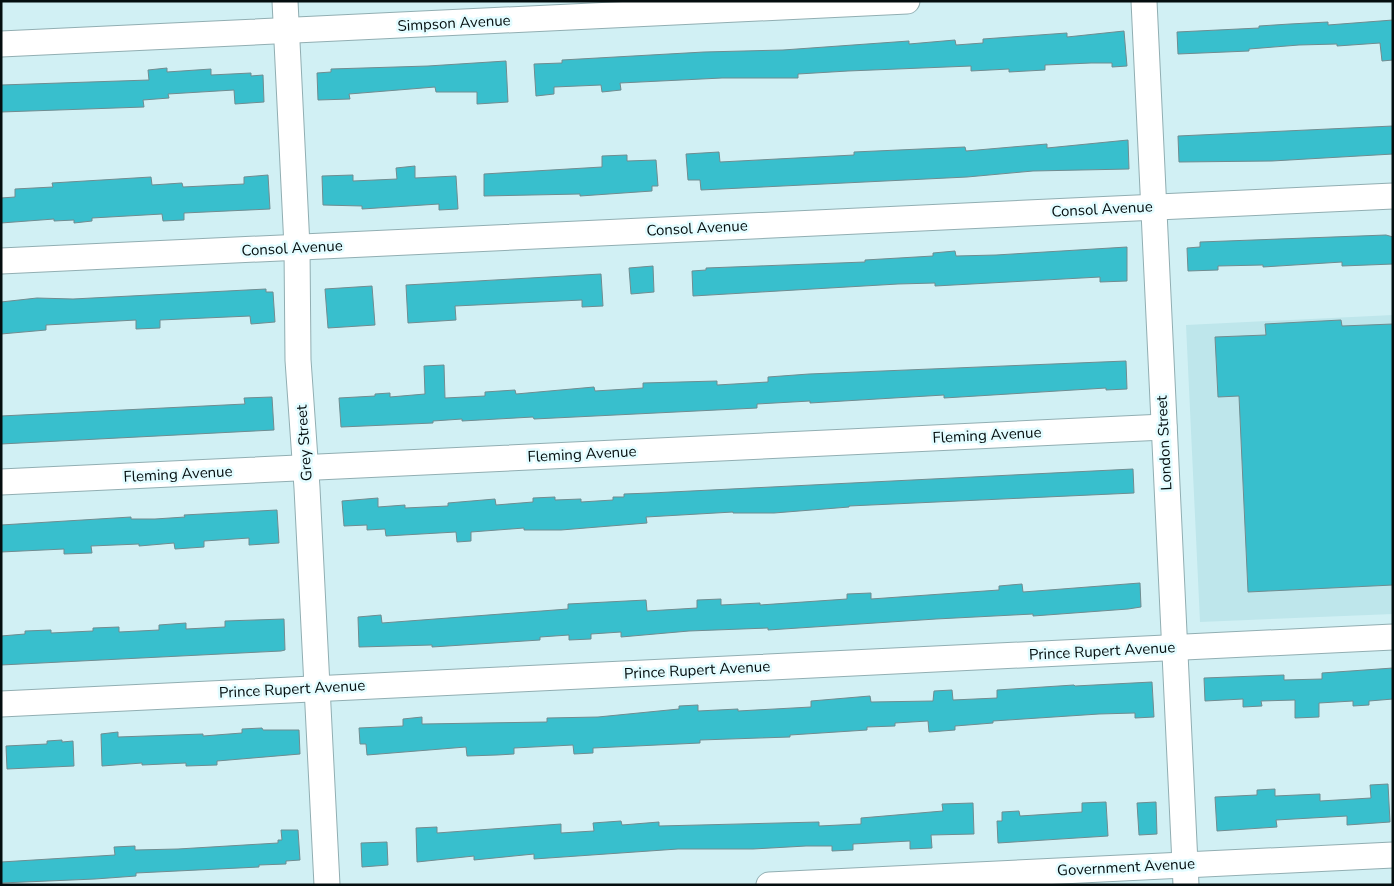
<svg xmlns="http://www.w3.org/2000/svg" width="1394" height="886" font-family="'Nunito Sans',sans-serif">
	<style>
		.built { fill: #bee6eb }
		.building { fill: #38bfcd; stroke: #708c90 }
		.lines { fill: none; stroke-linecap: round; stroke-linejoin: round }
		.minor-casing { stroke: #91aeb2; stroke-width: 27 }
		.minor { stroke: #fff; stroke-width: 25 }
		.labels { text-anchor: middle; stroke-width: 5; stroke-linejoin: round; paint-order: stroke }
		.street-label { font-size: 15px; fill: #040e0f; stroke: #e3fcff }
	</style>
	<rect width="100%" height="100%" fill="#d1f0f4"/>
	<polygon class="built" points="1393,315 1393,614 1200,622 1186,325"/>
	<g class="building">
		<polygon points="1393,20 1393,60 1382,61 1380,43 1337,46 1337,44 1299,45 1249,49 1249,51 1178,54 1177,32 1259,28 1259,26 1290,24 1328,22 1328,25"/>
		<polygon points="1124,31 1127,66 1112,67 1112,63 1091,63 1045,65 1045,70 1009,72 1009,69 971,71 971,66 848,71 798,74 798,78 722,78 620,83 621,90 602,92 601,85 554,87 554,94 536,96 534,64 562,63 562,60 704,52 783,50 909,41 909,44 955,40 956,45 983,43 983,39 1067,33 1067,37"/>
		<polygon points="506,61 508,102 477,104 477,92 436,92 435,87 349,94 350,99 318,100 317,73 331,72 331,69 428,66"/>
		<polygon points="167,68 167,72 211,69 211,75 251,73 251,76 263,75 264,102 235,104 234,90 168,94 169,98 143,100 144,107 1,112 1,85 149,80 148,70"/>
		<polygon points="1393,126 1393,154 1272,161 1179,162 1178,136"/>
		<polygon points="1128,140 1129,169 1033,171 967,177 701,190 700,180 688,180 686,154 719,152 720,162 854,155 854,152 965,147 966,151 1047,144 1047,148"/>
		<polygon points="627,155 627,161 656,160 658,186 652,186 652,191 580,196 580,194 484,196 484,174 602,167 602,156"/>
		<polygon points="415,166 415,178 456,176 458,209 439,210 439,204 362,209 362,206 323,205 322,176 353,175 353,181 397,179 396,168"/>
		<polygon points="268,175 270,209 184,213 184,220 163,221 162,214 92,218 92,221 74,223 74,220 54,221 54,219 1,223 1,198 15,197 15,189 53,187 52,183 151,177 152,185 182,183 183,187 244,184 244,177"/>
		<polygon points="1386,235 1393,237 1393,264 1342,266 1342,262 1263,267 1263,265 1218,266 1218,270 1188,271 1187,248 1200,247 1200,242"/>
		<polygon points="1127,247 1127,281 1100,282 1100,277 935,286 935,283 898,284 693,296 692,271 706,270 706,268 865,262 865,260 933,256 933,253 955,251 956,256 996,255"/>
		<polygon points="653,266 654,292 631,294 629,268"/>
		<polygon points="601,274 603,306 582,307 582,300 455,306 456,320 408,323 406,285"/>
		<polygon points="372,286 375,325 328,328 325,289"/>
		<polygon points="266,289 266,292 273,292 275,322 251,324 250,316 160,320 160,328 136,329 136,320 46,325 46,330 1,334 1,302 37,298 73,299"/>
		<polygon points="1341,320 1342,326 1393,324 1393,585 1248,592 1239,396 1218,397 1215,337 1266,335 1265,324"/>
		<polygon points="1126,361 1127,389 1106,390 1106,388 944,398 944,395 810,403 810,401 757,404 757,408 534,419 533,417 462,421 462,419 433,421 433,423 341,427 339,398 375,396 375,394 390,393 390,397 425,394 424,366 444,365 445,398 485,396 485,392 515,390 516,394 594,387 595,391 643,388 643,383 717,381 717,385 768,382 768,377 809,374"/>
		<polygon points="272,397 274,430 1,444 1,416 245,404 244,398"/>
		<polygon points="1133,469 1134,493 849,506 849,507 774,513 733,513 733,512 646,517 647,523 561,530 524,530 524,528 471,532 471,541 457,542 456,532 386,536 385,529 367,530 367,525 344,526 342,501 378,498 378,507 405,505 405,508 448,506 448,503 495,499 496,505 533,502 533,498 555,497 555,500 581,499 581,502 613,500 613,497 624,497 624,494 651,493"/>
		<polygon points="277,510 279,543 249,545 249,538 204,541 204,547 175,549 174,543 139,546 139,544 91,546 92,553 64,554 64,549 1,552 1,525 131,517 131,519 155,519 185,517 184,515"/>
		<polygon points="1140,583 1141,607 1128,609 1033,616 1033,614 936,619 768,630 768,628 689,631 621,637 621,632 591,634 591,639 569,640 569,635 540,637 540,640 432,647 432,645 359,647 358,617 381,615 382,623 568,609 568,604 646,600 647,611 697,608 697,600 721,599 721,605 760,603 760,605 847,599 847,594 871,593 871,599 999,590 999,586 1022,584 1023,592"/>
		<polygon points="284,619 285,650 281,651 1,665 1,636 25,634 25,631 51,630 51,633 93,631 93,628 119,627 119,632 159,630 159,625 186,623 186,629 225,627 225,621"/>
		<polygon points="1393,668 1393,699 1369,701 1369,705 1353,706 1353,701 1319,703 1319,717 1295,718 1295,700 1261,701 1262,706 1243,707 1243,699 1205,701 1204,678 1284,675 1284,680 1322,679 1322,673"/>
		<polygon points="1152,682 1154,717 1135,718 1135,713 1099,714 993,721 993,723 955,726 955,730 929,732 928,721 895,723 895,726 867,727 867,730 790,735 790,737 700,740 700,743 593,748 593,753 574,754 573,745 514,748 514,754 497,755 467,756 466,747 367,755 366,744 360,744 359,728 403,726 403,719 422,717 422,724 547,722 547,718 598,717 679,709 679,706 698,705 698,711 738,709 738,711 811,707 811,701 870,696 871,702 933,701 934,691 952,690 953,700 997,698 997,690 1074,685 1075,686"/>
		<polygon points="262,728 263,730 299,730 300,754 217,761 217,765 186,766 186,763 142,765 142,763 102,766 101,734 118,732 118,737 203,734 203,736 242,733 242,729"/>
		<polygon points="62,740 62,742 73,741 74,766 7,769 6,746 47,744 47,741"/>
		<polygon points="1388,784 1390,822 1347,825 1347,816 1276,820 1277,827 1217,831 1215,797 1257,795 1257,790 1275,789 1275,796 1320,794 1320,801 1371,798 1370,785"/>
		<polygon points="1106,802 1108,836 998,843 997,821 1002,821 1002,812 1019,811 1020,816 1082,812 1082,803"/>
		<polygon points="1156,802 1157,834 1139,835 1137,803"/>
		<polygon points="973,803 974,834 931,835 932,848 910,849 910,841 853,844 853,850 832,851 832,846 806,846 753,849 678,849 534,859 534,854 474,860 474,856 417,862 416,828 437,827 437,833 561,824 561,833 594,831 593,823 621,821 622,825 659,822 659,826 819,822 819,826 861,824 861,818 943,811 942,804"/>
		<polygon points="281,830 298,830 300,860 286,861 286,864 259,865 259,867 136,873 136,876 95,879 1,883 1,862 115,855 114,847 135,846 135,850 178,849 278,843 278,840 282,840"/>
		<polygon points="387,842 388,865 362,867 361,843"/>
	</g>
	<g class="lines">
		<g class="minor-casing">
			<g id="minor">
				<polyline points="285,1 297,247 298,360 307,488 327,885"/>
				<polyline points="1144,1 1186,885"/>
				<polyline points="1,44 907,1"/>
				<polyline points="1,261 1393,196"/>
				<polyline points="1,482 1164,427"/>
				<polyline points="1,704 1393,637"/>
				<polyline points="769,885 1393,855"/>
			</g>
		</g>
		<use href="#minor" class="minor"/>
	</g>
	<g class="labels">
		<g class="street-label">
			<text transform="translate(454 23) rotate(-3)" y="5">Simpson Avenue</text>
			<text transform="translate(1102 209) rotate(-3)" y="5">Consol Avenue</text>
			<text transform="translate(697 228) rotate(-3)" y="5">Consol Avenue</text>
			<text transform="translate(292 248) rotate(-3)" y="5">Consol Avenue</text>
			<text transform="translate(987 435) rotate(-3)" y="5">Fleming Avenue</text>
			<text transform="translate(304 443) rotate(-94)" y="5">Grey Street</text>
			<text transform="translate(1164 443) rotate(-93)" y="5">London Street</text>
			<text transform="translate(582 454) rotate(-3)" y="5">Fleming Avenue</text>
			<text transform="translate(178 474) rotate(-3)" y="5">Fleming Avenue</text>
			<text transform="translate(1102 651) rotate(-3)" y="5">Prince Rupert Avenue</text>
			<text transform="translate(697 670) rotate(-3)" y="5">Prince Rupert Avenue</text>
			<text transform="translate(292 689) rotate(-3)" y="5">Prince Rupert Avenue</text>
			<text transform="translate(1126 867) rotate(-3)" y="5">Government Avenue</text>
		</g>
	</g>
	<rect width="1394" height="886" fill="none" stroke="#040e0f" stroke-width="5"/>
</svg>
